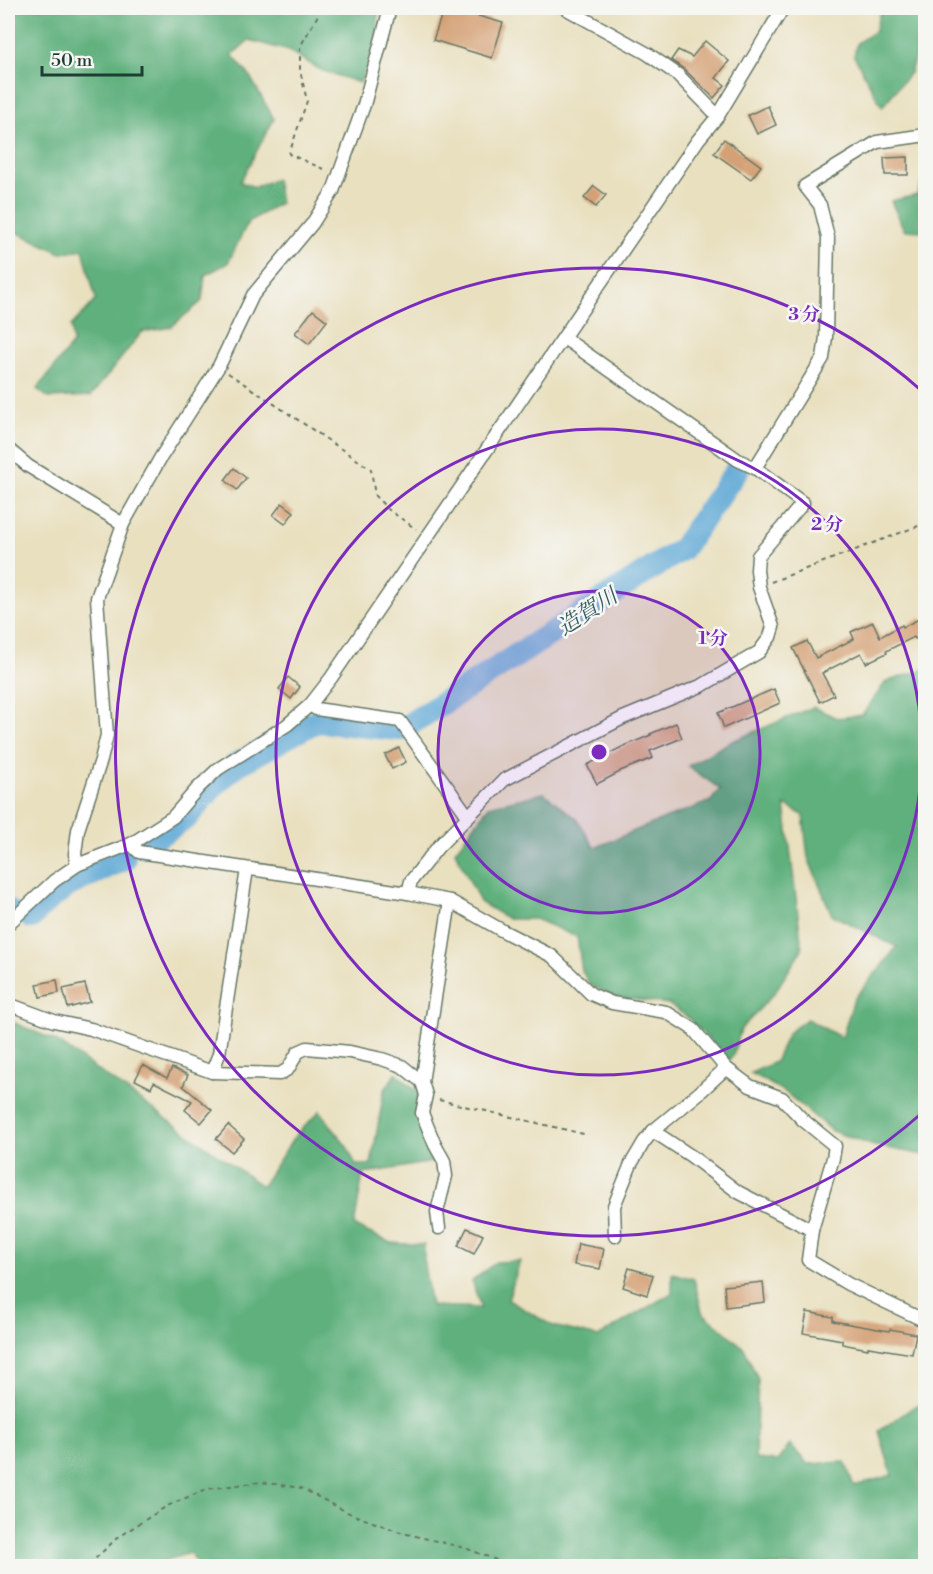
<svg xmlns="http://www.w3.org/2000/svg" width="933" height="1574" font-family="'Libre Bodoni','Noto Serif JP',serif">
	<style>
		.forest { fill: #5fb07d; stroke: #3f7658; stroke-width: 1.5 }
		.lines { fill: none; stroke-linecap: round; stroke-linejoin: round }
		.river { stroke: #5da7d5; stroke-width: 24 }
		.building { fill: #d4a074 }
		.street-casing { stroke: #667665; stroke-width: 15 }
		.path { stroke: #667665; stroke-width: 2; stroke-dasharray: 4.5 4.5; stroke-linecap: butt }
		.street { stroke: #fff; stroke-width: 12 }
		.ring { fill: none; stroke: #7b2cbf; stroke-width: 3 }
		.labels { text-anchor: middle; stroke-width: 5; stroke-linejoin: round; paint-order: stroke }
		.water-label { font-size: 22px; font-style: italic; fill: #325d64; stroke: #f6f6f2 }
		.centre { fill: #7b2cbf; stroke: #f6f6f2; stroke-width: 3 }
		.ring-label { font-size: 18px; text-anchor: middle; font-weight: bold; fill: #7b2cbf; stroke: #f6f6f2; stroke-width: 5; stroke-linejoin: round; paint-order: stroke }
	</style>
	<rect width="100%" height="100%" fill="#f6f6f2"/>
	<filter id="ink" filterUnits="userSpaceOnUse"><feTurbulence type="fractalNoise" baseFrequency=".0167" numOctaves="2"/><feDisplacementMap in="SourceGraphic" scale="12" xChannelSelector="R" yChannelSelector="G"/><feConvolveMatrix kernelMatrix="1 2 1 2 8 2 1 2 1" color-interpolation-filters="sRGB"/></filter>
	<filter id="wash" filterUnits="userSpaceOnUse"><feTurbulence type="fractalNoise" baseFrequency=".008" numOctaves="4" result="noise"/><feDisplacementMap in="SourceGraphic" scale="24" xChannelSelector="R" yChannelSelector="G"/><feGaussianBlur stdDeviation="1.35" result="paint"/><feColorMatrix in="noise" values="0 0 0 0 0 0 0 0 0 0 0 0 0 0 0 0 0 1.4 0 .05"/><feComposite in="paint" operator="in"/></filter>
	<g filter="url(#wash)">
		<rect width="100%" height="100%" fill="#e9e0bf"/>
		<g class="forest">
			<polygon points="8,8 377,8 378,9 377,44 360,83 321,70 289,51 249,40 232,55 249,75 274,119 240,182 255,187 276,179 280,203 248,222 228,263 205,275 202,301 171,327 142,332 91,396 49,398 37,389 73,343 71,326 96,300 83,249 61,253 14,231 8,216"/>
			<polygon points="881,8 926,8 925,26 924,26 910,73 882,107 854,56 857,43 875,31"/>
			<polygon points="925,179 925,231 904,230 891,201 917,195 923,180"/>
			<polygon points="925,667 925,1155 871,1145 832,1131 785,1092 751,1073 775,1062 788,1033 807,1019 842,1038 854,999 897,947 832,915 808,858 803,815 785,805 802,949 775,992 741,1029 733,1056 729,1060 686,1016 668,1004 616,997 590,985 582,971 577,937 535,919 508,919 480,902 455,851 489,806 544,793 577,819 594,847 607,843 639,829 711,801 720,789 688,766 728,743 813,707 837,718 862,715 886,682 923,670"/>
			<polygon points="8,1020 56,1041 262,1186 295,1136 320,1111 347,1147 356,1165 371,1165 384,1091 396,1073 419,1093 419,1121 433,1162 363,1174 354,1226 391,1243 424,1245 424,1265 431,1306 481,1308 472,1281 496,1262 520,1261 508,1300 553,1326 598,1337 672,1293 672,1273 694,1279 702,1312 744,1348 758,1379 755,1459 777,1461 790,1445 808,1464 845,1462 854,1486 892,1475 879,1431 915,1406 925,1404 925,1566 200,1566 190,1553 147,1566 8,1566"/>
		</g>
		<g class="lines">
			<g class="river">
				<polyline points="410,724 682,549 737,470"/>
				<polyline points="144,845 186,818 214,785 238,764 316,721 400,729"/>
				<polyline points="8,912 8,911"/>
				<polyline points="31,917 48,900 69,885 124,859"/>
			</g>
		</g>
		<g id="blocks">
			<g class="building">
				<polygon points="444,8 450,8 503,23 492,58 433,40"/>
				<polygon points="705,41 729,61 716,78 725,85 714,98 684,69 671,60 678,50 692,57"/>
				<polygon points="768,106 776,125 757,134 748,115"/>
				<polygon points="724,139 761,166 751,179 714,153"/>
				<polygon points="908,157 908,175 885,175 884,158"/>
				<polygon points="594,186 606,195 596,207 584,198"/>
				<polygon points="313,310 327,321 309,344 295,333"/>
				<polygon points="234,468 246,478 237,490 225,480"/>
				<polygon points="282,503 294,512 285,524 273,515"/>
				<polygon points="921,618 926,626 926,633 915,639 914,637 886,651 887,653 866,663 861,653 822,673 834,695 820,702 793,648 807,641 816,658 854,639 851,632 873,622 880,637 902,625 903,627"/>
				<polygon points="288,677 300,687 291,699 279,689"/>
				<polygon points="774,689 780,703 724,728 718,713"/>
				<polygon points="676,723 682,738 650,751 653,758 620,771 620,772 597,784 587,765 622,747 651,735 650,734"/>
				<polygon points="399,748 406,762 392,769 385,755"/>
				<polygon points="57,980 59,993 40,997 37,984"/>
				<polygon points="85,984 90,1002 68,1008 63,989"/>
				<polygon points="143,1065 167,1078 172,1068 188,1075 183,1086 212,1110 201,1123 185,1110 192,1101 154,1082 151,1088 135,1080"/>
				<polygon points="228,1125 244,1139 232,1152 216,1139"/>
				<polygon points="467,1228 483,1235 474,1254 458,1246"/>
				<polygon points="578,1244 604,1249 600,1269 574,1265"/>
				<polygon points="629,1268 653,1275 647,1295 623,1287"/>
				<polygon points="763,1282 765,1302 726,1307 724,1286"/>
				<polygon points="807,1312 833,1317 833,1321 889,1331 890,1329 916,1334 912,1354 868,1347 868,1349 842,1344 842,1340 803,1333"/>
			</g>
		</g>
	</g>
	<g filter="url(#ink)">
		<use href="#blocks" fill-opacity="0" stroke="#667665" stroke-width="1.5"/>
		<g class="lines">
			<g class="street-casing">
				<g id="street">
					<polyline points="565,8 648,54 678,75 718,116"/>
					<polyline points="8,449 28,466 123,524"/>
					<polyline points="755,468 823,358 826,337 828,237 820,205 805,186 877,142 926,135"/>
					<polyline points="310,705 316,709 400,721 468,816"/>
					<polyline points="131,844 139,852 408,893 450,901 503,931 552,956 591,994 612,1003 666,1012 693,1029 726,1068 750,1086 782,1098 803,1120 835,1146 833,1158 812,1230 808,1260 848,1284 921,1319 926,1320"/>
					<polyline points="77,865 75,854 78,830 101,760 107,735 97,598 123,524 161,457 219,366 253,295 312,224 333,191 364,105 390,8"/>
					<polyline points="408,893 411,881 438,847 504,780 623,718 703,685 759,652 770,637 773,627 759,587 757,570 758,556 803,503 755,468 738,460 564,338"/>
					<polyline points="8,924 54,881 77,865 131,844 173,817 198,788 218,769 287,725 310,705 331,678 698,140 718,116 783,8"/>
					<polyline points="8,1004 54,1021 91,1029 212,1072 280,1074 288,1069 298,1052 307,1048 350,1052 382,1059 402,1066 422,1082"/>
					<polyline points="212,1072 219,1054 247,869"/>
					<polyline points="653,1131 691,1156 738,1192 812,1230"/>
					<polyline points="439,1228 437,1212 446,1176 444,1161 435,1145 422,1113 426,1095 422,1082 450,901"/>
					<polyline points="615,1236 614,1206 631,1164 644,1142 653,1131 699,1093 726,1068"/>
				</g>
			</g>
			<g class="path">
				<polyline points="322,8 300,47 300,70 307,101 289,154 328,171"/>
				<polyline points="228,373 371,469 375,496 389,510 416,529"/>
				<polyline points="771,582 926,523"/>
				<polyline points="439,1100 588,1135"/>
				<polyline points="91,1566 95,1559 118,1537 167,1506 207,1489 261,1482 301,1488 351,1514 403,1533 465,1548 512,1566"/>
			</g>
			<use href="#street" class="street"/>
		</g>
	</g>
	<circle cx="599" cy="752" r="161" fill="#7b2cbf" fill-opacity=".12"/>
	<g class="ring">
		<circle cx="599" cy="752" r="161"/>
		<circle cx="599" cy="752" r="323"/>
		<path d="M923 1112A484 484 0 1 1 923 392"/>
	</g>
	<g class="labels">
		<g class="water-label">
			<text transform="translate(587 611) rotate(-33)" y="8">造賀川</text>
		</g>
	</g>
	<circle cx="599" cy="752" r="9" class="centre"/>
	<g class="ring-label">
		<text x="804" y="320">3 分</text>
		<text x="827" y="530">2 分</text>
		<text x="713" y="644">1 分</text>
	</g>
	<rect width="933" height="1574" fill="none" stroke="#f6f6f2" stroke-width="30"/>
	<path d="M42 66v9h100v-9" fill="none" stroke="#1f3d34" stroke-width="3"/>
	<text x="51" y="66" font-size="18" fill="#1f3d34" stroke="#f6f6f2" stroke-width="4.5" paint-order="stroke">50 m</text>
</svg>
